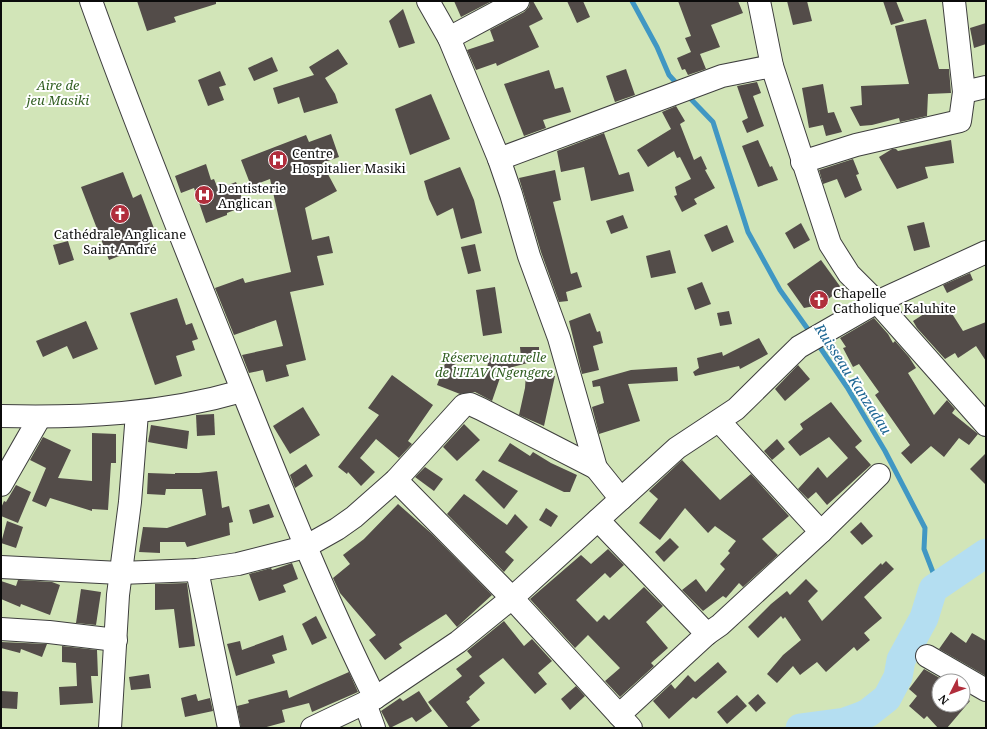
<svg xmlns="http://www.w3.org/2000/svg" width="987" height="729" font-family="'Noto Serif',serif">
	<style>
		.park { fill: #d2e5b8; fill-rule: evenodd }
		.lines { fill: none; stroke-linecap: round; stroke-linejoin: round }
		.stream { stroke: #4097c3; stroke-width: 5 }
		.river { stroke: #b4def1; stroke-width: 29 }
		.building { fill: #534c49 }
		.minor-casing { stroke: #3e3e3e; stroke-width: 24 }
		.minor { stroke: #fff; stroke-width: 22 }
		.labels { text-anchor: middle; stroke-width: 4; stroke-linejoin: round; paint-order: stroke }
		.park-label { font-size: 13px; font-style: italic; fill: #315e21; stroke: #fff }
		.poi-label { font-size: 13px; fill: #0b0b0b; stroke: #fff; text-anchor: start }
		.water-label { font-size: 14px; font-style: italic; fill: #1e6794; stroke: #fff }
	</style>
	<rect width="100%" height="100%" fill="#fef9eb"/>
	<path class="park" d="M1 1H986V728H1ZM939 681H963V705H939Z"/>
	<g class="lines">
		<g class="stream">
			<polyline points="632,1 657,47 669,75 679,86"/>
			<polyline points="687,95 713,122 748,232 780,290 812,335"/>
			<polyline points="817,343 847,387 885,451 925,528 924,549 934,575 933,589"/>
		</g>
		<polyline class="river" points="800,728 845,722 859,717 868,713 887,698 898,677 901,660 924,618 933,589 986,553"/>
	</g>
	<g class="building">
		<polygon points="137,1 216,1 216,4 174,17 176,22 147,31"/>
		<polygon points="454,1 492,1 461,17"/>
		<polygon points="530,1 533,1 543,19 529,26 539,47 497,66 496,63 476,70 467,50 494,41 490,30 524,12 529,7"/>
		<polygon points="567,1 583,1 590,17 577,23"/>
		<polygon points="678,1 738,1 743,13 711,25 720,47 700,54 706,69 688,75 685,69 682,70 677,58 691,52 685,38 691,36"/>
		<polygon points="787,1 807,1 812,21 793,25"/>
		<polygon points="883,1 896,1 904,21 891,25"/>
		<polygon points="403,9 415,43 399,48 389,21"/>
		<polygon points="926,19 939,69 949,69 951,93 928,94 927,116 900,122 899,118 872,125 860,126 850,107 862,105 861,86 909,84 895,26"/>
		<polygon points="986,23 986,44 974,48 970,28"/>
		<polygon points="338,49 348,64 325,78 335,94 338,103 304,113 299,97 278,104 273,88 314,75 309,67"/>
		<polygon points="272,57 278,71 254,81 248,68"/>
		<polygon points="626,69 635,95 615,102 606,76"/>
		<polygon points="549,70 555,89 563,87 571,112 543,120 546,128 524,136 504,84"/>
		<polygon points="220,71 226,85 219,87 224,100 208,106 198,80"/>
		<polygon points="757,82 761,93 753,96 764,126 747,133 742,121 748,118 737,86"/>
		<polygon points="823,84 828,113 834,112 842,132 826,136 823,125 809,128 802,88"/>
		<polygon points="431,94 450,139 410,155 395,109"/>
		<polygon points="676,106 685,121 680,124 694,160 701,156 707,169 705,170 715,188 694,199 697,204 682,212 674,196 677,195 675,187 691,179 680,157 677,158 674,151 648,167 637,150 671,129 662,112"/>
		<polygon points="604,133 619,175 629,172 634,191 591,201 584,167 561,172 557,151"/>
		<polygon points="331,134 339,157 322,163 337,191 305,208 312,240 329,236 333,253 317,256 324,285 290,292 306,360 286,365 289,376 266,382 263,370 249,373 242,355 283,346 276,320 234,335 215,288 243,278 245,283 291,272 270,179 251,186 241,160 306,135 309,142"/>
		<polygon points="758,140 770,167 772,166 778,180 758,187 742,146"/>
		<polygon points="951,140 954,163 925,167 928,178 897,189 879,157 892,149 896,149 898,151"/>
		<polygon points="853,159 859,174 856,175 862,190 845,198 837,179 823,184 819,170"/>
		<polygon points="206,164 211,180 214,179 218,189 236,182 245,206 227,213 227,215 206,223 194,188 181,193 175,176"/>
		<polygon points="460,167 474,200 482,233 461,239 453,208 437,216 429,199 424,181"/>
		<polygon points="555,170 561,200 553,202 571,274 577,272 582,287 566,292 568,301 559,302 541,252 519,178"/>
		<polygon points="123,172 133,198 141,194 155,231 146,234 150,244 109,260 81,187"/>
		<polygon points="623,215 628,228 611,234 606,221"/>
		<polygon points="924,222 930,247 914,251 907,226"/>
		<polygon points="801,223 810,240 794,249 785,233"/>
		<polygon points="727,225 734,242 712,252 704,235"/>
		<polygon points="68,241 74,260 59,265 53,245"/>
		<polygon points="475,244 481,271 468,274 461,247"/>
		<polygon points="670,250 676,273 651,278 646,256"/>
		<polygon points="821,260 842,289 820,305 804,308 787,284"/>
		<polygon points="970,273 973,280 947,293 943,285"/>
		<polygon points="702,282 711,304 695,310 687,288"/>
		<polygon points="495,287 502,333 483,336 476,290"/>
		<polygon points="177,298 186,325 192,323 198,339 192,341 195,350 176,356 182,376 155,385 130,313"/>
		<polygon points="944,301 963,331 986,322 986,361 976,346 958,358 955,353 945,359 917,328 913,321"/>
		<polygon points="729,311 732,324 720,326 717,313"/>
		<polygon points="590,313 597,332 600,331 603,343 593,346 599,370 582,374 569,321"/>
		<polygon points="874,318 888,334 893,343 895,341 909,357 916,368 908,373 934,415 947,400 955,409 952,413 978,434 969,445 959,438 944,457 931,446 911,464 901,453 910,445 875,395 879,392 859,364 853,367 843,348 846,347 840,338"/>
		<polygon points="86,321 98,349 73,359 67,346 43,357 36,341"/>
		<polygon points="759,338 768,354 740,369 739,366 695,376 693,372 699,368 697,358 722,352 723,356"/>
		<polygon points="520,347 539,347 539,360 494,372 502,372 492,401 475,392 460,394 437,385 446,361 486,377 489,354 521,358"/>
		<polygon points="798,365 810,379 785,401 775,389"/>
		<polygon points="677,367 678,381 628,384 640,421 599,434 592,407 604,403 600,386 593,387 592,381 631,370"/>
		<polygon points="526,374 555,376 544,426 519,415 525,388"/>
		<polygon points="392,375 433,405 408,441 412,444 399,458 376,439 360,458 375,472 361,486 348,472 347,474 338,467 379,415 368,408"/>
		<polygon points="831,402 862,441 855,447 871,465 827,505 816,492 808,499 798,489 818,467 827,478 848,458 829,437 800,456 788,442 803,429 800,424"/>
		<polygon points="303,407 320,435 290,454 273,426"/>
		<polygon points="214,414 215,435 197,436 196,415"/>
		<polygon points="464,424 480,440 457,461 443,447"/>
		<polygon points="151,425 189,431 187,449 148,442"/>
		<polygon points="92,433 116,434 116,463 111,463 108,510 92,509 92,511 50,498 46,507 32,501 46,468 30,460 43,437 71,450 58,478 92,481"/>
		<polygon points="777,439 785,449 772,460 764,451"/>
		<polygon points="510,443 530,456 533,452 551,463 577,475 570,492 564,492 498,461"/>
		<polygon points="986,453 986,485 970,469"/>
		<polygon points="682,460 720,500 751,474 789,516 762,539 778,555 743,587 739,583 726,598 723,596 703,611 682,590 696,579 706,592 725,569 720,564 730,553 728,551 736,541 715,526 708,533 685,508 660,540 639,523 658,499 649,491"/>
		<polygon points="306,464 313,476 295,488 290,475"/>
		<polygon points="425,467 443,479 434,491 415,477"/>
		<polygon points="483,470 518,491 504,509 475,480"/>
		<polygon points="217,471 222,508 229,506 233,522 229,523 230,535 187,547 185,542 160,542 160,553 139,552 143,527 167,528 206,515 202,489 166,489 165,495 147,494 148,473 175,474 175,473 199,473"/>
		<polygon points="16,485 31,492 18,523 1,516 1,508 4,501 6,502"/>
		<polygon points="464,494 507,525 515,514 528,527 505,552 514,560 504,572 447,514"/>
		<polygon points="269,504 274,517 253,524 249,510"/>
		<polygon points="398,504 432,534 492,595 457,627 446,614 399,644 402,648 385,660 369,640 376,635 340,593 333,578 350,564 343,555 364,539"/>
		<polygon points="546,508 558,516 551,527 539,520"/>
		<polygon points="7,521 23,527 16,548 1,543"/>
		<polygon points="861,522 873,536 862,545 850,532"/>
		<polygon points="670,538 679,547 664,562 655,552"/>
		<polygon points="608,549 624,565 610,578 605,573 576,600 597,622 604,615 609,620 644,587 663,606 646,622 668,648 651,663 654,666 620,697 605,681 620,668 588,635 575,648 530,599 581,555 591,564"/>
		<polygon points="886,561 894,569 864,597 882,618 864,633 870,640 857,651 854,647 826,672 817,662 800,675 793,666 777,683 767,674 783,655 801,640 785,617 783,619 781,616 758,638 748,627 771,604 787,591 790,595 806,579 818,591 808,601 822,621 881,563 882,565"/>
		<polygon points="292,563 298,579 283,585 286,592 259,601 249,574 271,568 272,570"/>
		<polygon points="18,580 52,582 60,585 50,615 21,604 20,607 1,599 1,581 16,586"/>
		<polygon points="187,583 195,646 179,648 174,609 155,610 155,584"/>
		<polygon points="81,589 101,592 96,625 76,623"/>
		<polygon points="316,616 327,638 312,645 302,624"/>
		<polygon points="504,621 524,646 532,639 552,661 538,673 547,684 535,694 503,658 479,676 485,683 469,697 470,699 466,702 480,720 469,728 449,728 428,702 462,676 456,669 472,657 467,651"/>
		<polygon points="951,632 966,643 972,633 986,641 986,676 939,649"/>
		<polygon points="283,635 287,650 272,655 275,663 236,676 227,644 240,641 242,650"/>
		<polygon points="1,642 47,644 42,657 21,649 20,653 1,648"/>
		<polygon points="62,646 97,650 98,676 91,676 93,703 60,705 59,687 77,686 76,663 62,662"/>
		<polygon points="718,662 727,672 696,699 693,697 669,719 653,701 637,716 671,684 675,689 688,675 695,682"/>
		<polygon points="924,669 945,681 939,681 939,705 963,705 963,695 970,701 947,728 938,728 927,716 924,719 909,706 917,696 909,689"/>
		<polygon points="349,672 358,692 312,712 309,703 282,710 285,722 263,728 241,728 237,706 249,703 248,700 287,690 289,698"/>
		<polygon points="149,674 151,688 131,690 129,677"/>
		<polygon points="576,686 585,696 570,710 561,699"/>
		<polygon points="1,691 18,692 17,709 1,708"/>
		<polygon points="419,691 432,711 416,722 412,717 390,728 381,711 400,698 403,701"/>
		<polygon points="196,694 198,701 210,698 213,711 185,717 181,698"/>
		<polygon points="758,694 766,703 756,712 748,703"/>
		<polygon points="737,695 747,706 727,724 717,712"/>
	</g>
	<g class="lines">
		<g class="minor-casing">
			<g id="minor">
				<path d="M91 1C134 121 182 239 229 357 275 472 320 588 375 698"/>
				<polyline points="428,1 449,38 499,159 511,194 529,256 559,338 596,468 621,499"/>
				<polyline points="759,1 772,66 830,244 849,274 877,302 986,425"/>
				<polyline points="449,38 518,1"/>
				<polyline points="964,92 986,87"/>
				<polyline points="499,159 722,76 772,66"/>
				<polyline points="802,162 856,145 960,121 964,92 954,1"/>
				<path d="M1 416C83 418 163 414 242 391"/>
				<polyline points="719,421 821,532"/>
				<polyline points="396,480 512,598 631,728"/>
				<polyline points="1,485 40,417"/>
				<polyline points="598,520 707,634"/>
				<polyline points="1,567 120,573 197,570 238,564 305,547 337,529 354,517 396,480 464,405 470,404 481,409 596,468"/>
				<polyline points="197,570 229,728"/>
				<polyline points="1,629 49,632 116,640"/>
				<polyline points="927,656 986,690"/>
				<polyline points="365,703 374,728"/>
				<polyline points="619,715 707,634 720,625 821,532 879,475"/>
				<polyline points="110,728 118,595 130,502 137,413"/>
				<polyline points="312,728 375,698 458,642 512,598 677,448 736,409 799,347 877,302 986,252"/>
			</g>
		</g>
		<use href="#minor" class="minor"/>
	</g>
	<defs>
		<g id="hospital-disc" transform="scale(1)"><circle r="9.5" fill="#b12e3c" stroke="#fff"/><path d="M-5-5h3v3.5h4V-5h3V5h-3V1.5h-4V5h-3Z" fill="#fff"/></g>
		<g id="church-disc" transform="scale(1)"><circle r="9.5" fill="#b12e3c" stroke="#fff"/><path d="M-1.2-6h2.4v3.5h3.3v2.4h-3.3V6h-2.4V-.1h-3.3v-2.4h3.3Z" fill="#fff"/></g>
	</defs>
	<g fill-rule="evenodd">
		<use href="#hospital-disc" x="278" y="160"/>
		<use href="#hospital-disc" x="204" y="195"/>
		<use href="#church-disc" x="120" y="214"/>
		<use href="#church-disc" x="819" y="300"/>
	</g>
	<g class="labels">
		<g class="park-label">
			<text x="58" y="90">Aire de<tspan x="58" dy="15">jeu Masiki</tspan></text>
			<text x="494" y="362">Réserve naturelle<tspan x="494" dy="15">de l'ITAV (Ngengere</tspan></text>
		</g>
		<g class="poi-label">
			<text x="292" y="158">Centre<tspan x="292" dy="15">Hospitalier Masiki</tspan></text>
			<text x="218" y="193">Dentisterie<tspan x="218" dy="15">Anglican</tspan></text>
			<text x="120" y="239" text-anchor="middle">Cathédrale Anglicane<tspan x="120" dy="15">Saint André</tspan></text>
			<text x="833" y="298">Chapelle<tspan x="833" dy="15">Catholique Kaluhite</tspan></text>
		</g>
		<g class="water-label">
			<text transform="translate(853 379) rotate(57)" y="5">Ruisseau Kanzadau</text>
		</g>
	</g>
	<rect width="987" height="729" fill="none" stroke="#0b0b0b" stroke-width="4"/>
	<g transform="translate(951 693) rotate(228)"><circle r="19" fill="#ffffff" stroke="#9d9d9d"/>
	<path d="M0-3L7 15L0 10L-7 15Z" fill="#b12e3c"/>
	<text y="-6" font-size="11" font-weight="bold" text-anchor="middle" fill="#0b0b0b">N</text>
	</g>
</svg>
